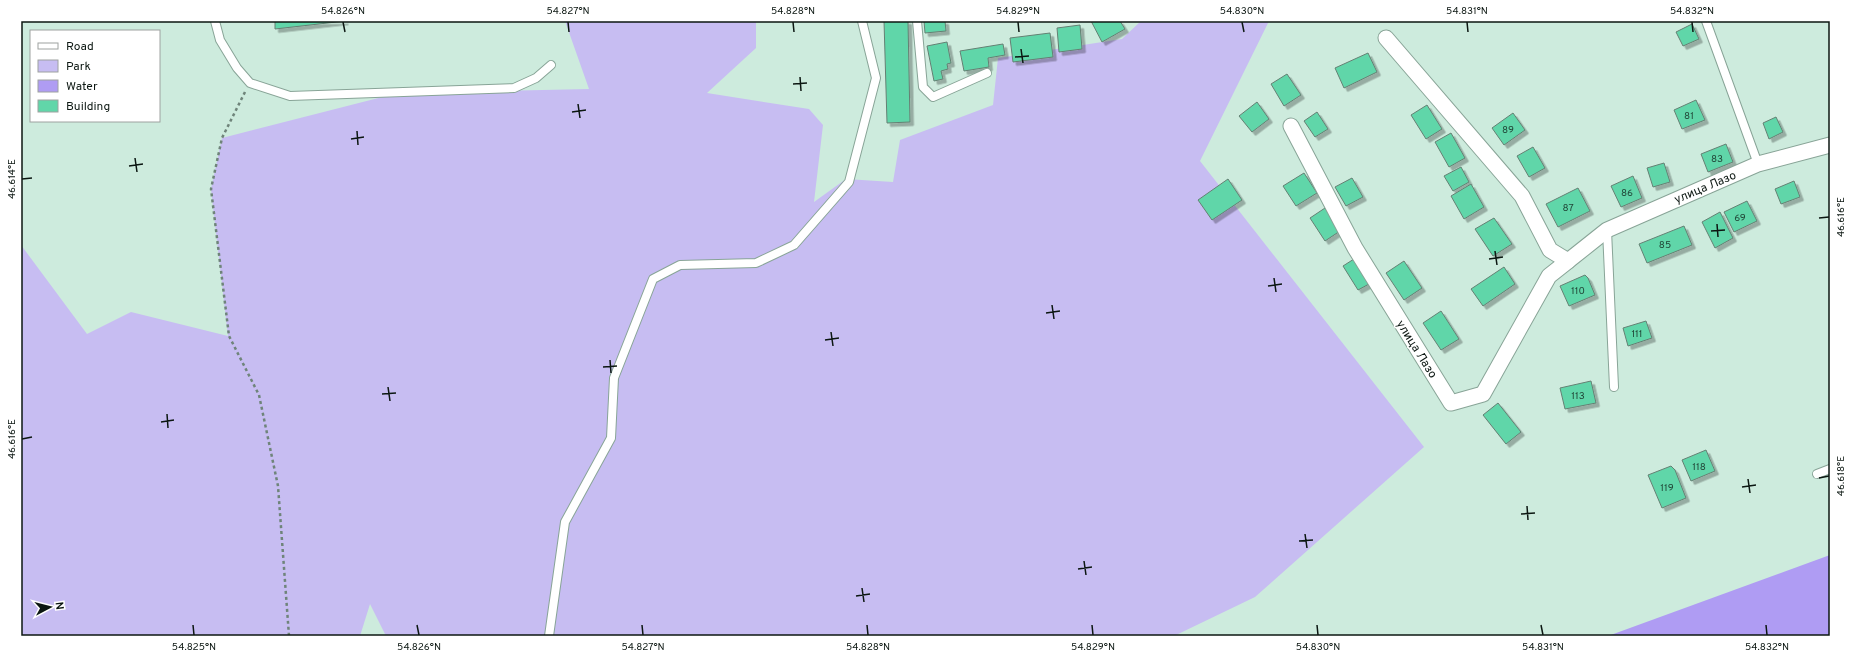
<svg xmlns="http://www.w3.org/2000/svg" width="1851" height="657" font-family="Overpass,sans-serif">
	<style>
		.green { fill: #c7bdf2 }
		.water { fill: #af9cf3 }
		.building { fill: #61d6a9; stroke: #648073; filter: url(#shadow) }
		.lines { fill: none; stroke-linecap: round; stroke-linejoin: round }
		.service-casing { stroke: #88a497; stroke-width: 10 }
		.minor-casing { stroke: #88a497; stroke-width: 17 }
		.path { stroke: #6f847a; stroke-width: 2.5; stroke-dasharray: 3 3; stroke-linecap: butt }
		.service { stroke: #fff; stroke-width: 8 }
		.minor { stroke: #fff; stroke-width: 15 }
		.ticks { fill: none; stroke: #0c1712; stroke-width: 1.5 }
		.labels { text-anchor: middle; stroke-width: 3; stroke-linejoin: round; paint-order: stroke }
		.number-label { font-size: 10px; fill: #214738 }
		.street-label { font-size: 12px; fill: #0c1712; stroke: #fff }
		.neatline { fill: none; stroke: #0c1712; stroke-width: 1.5 }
		.ticks-label { font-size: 10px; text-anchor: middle; fill: #0c1712 }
	</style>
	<defs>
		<filter id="shadow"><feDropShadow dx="3.5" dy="3.5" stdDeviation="0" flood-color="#0004"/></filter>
	</defs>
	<rect width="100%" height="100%" fill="#cdebdd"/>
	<polygon class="green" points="565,21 756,21 756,48 707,93 809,109 823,125 814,202 846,179 893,182 900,140 993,105 998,58 1122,39 1141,21 1269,21 1200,161 1424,447 1255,597 1174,636 386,636 370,604 360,636 21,636 21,245 87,334 131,312 228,336 211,189 222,138 398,93 589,89"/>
	<polygon class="water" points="1830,555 1830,636 1608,636"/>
	<g class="building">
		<polygon points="275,21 345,21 275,29"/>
		<polygon points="884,21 908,21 910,122 887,123"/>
		<polygon points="924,21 945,21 946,31 925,33"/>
		<polygon points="1091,21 1120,21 1125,29 1102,42"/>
		<polygon points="1692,24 1699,39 1683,46 1676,32"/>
		<polygon points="1080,25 1082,49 1059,52 1057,28"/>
		<polygon points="1050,33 1053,57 1013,62 1010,38"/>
		<polygon points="947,42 951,63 947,64 948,69 941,71 943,79 934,81 927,46"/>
		<polygon points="1003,44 1005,55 988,58 989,67 964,71 960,51"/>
		<polygon points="1368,53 1377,72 1344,88 1335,68"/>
		<polygon points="1287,74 1301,95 1284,106 1271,84"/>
		<polygon points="1696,100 1705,120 1682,129 1674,110"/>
		<polygon points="1257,102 1269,119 1252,132 1239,116"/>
		<polygon points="1427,105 1442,129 1426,139 1411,115"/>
		<polygon points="1317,112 1328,129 1315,137 1304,121"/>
		<polygon points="1513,113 1525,130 1504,145 1492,128"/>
		<polygon points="1776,117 1783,132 1769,139 1763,123"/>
		<polygon points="1451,133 1465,158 1449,167 1435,142"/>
		<polygon points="1726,144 1733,162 1708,172 1701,154"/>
		<polygon points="1533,147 1545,168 1529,177 1517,156"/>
		<polygon points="1664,163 1670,182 1653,187 1647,168"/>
		<polygon points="1461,167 1469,182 1453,191 1444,176"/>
		<polygon points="1304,173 1317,193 1296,206 1283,186"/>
		<polygon points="1633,176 1642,198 1621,207 1611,186"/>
		<polygon points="1352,178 1363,197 1346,206 1335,187"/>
		<polygon points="1228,179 1242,200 1212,220 1198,200"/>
		<polygon points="1794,181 1800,197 1781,204 1775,189"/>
		<polygon points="1471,184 1484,207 1464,219 1451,196"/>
		<polygon points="1578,188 1590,211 1558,227 1546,204"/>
		<polygon points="1747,201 1757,221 1734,232 1724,212"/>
		<polygon points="1325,208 1340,231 1325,241 1310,218"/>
		<polygon points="1720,212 1733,238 1715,248 1702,222"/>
		<polygon points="1494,218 1512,244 1493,256 1475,229"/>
		<polygon points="1684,226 1692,245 1647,263 1639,244"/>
		<polygon points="1354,259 1369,284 1358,290 1343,266"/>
		<polygon points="1404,261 1422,288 1404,300 1386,273"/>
		<polygon points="1504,267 1515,284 1483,306 1471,289"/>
		<polygon points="1585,275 1588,278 1595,295 1569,306 1560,286"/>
		<polygon points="1441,311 1459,339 1441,350 1423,323"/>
		<polygon points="1646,321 1652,338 1628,346 1623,328"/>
		<polygon points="1591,381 1596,403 1565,409 1560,388"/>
		<polygon points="1498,403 1521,432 1506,444 1483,415"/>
		<polygon points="1706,450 1715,471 1691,481 1682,460"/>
		<polygon points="1671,466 1675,470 1686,498 1662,508 1648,475"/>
	</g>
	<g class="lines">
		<g class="service-casing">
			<g id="service">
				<polyline points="215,21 220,40 237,68 250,83 290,96 514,88 536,78 551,65"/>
				<polyline points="917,21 923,87 933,97 987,73"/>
				<polyline points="1706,21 1758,164"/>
				<polyline points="1607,230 1614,387"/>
				<polyline points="1817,474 1830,469"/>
				<polyline points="549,636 565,522 611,438 614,378 653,279 680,265 756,263 794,245 849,182 876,78 862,21"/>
			</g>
		</g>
		<g class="minor-casing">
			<g id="minor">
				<polyline points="1386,38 1522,196 1550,250 1568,261 1607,230 1758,164 1830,145"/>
				<polyline points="1291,126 1355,248 1451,403 1483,394 1549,276 1568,261"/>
			</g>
		</g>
		<polyline class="path" points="245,92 222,138 211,189 229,336 259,395 278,486 289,636"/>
		<use href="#service" class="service"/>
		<use href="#minor" class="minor"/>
	</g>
	<path class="ticks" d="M343 22 345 32M568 22 569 32M793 22 794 32M1018 22 1019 32M1242 22 1244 32M1467 22 1468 32M1692 22 1693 32M1021 49 1023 63M1015 57 1029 56M800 77 801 91M793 84 807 83M578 104 580 118M572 112 586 110M357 131 358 145M351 139 364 137M135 158 137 172M129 166 143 164M22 179 32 178M1819 218 1829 217M1717 224 1718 237M1711 231 1725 230M1495 251 1497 265M1489 259 1503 257M1274 278 1276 292M1268 286 1282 284M1052 305 1054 319M1046 313 1060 311M831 332 833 346M825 340 839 338M610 360 611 373M603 367 617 366M388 387 390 401M382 394 396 393M167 414 168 428M161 422 174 420M22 439 32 437M1819 478 1829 476M1748 479 1750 493M1742 487 1756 485M1527 506 1528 520M1521 514 1535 513M1305 534 1307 548M1299 541 1313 540M1084 561 1086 575M1078 569 1092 567M862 588 864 602M856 596 870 594M193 625 194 635M417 625 419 635M642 625 643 635M867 625 868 635M1092 625 1093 635M1317 625 1318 635M1541 625 1543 635M1766 625 1767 635"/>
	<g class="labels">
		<g class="number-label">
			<text x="1689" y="119">81</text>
			<text x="1508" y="133">89</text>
			<text x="1717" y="162">83</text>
			<text x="1627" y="196">86</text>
			<text x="1568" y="211">87</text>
			<text x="1740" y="221">69</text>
			<text x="1665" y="248">85</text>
			<text x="1578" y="294">110</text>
			<text x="1637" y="337">111</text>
			<text x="1578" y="399">113</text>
			<text x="1699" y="470">118</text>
			<text x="1667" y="491">119</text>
		</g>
		<g class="street-label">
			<text transform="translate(1705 187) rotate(-23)" y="4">улица Лазо</text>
			<text transform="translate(1417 349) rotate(58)" y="4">улица Лазо</text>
		</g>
	</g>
	<rect width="1851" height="657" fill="none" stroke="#ffffff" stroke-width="44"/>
	<rect x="30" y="30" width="130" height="92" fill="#ffffff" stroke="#9ea2a0"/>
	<rect x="38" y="43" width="20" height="6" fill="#ffffff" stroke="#9ea2a0"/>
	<text x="66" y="50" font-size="12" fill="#0c1712">Road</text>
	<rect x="38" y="60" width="20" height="12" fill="#c7bdf2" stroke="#9ea2a0"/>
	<text x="66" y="70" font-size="12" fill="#0c1712">Park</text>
	<rect x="38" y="80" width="20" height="12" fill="#af9cf3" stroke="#9ea2a0"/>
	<text x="66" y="90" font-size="12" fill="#0c1712">Water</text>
	<rect x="38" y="100" width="20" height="12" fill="#61d6a9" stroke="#9ea2a0"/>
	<text x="66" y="110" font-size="12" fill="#0c1712">Building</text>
	<g transform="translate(50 607) rotate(83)" stroke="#ffffff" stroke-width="3" paint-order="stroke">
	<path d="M0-3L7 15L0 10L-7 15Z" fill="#0c1712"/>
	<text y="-6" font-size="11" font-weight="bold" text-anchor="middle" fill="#0c1712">N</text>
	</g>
	<rect x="22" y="22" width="1807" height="613" class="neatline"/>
	<g class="ticks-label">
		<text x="343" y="14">54.826°N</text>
		<text x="568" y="14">54.827°N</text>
		<text x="793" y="14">54.828°N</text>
		<text x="1018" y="14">54.829°N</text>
		<text x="1242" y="14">54.830°N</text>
		<text x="1467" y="14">54.831°N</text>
		<text x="1692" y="14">54.832°N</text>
		<text transform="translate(11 179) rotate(-90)" y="4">46.614°E</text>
		<text transform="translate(1840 217) rotate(-90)" y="4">46.616°E</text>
		<text transform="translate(11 439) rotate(-90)" y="4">46.616°E</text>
		<text transform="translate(1840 476) rotate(-90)" y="4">46.618°E</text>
		<text x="194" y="650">54.825°N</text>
		<text x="419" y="650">54.826°N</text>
		<text x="643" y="650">54.827°N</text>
		<text x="868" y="650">54.828°N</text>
		<text x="1093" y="650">54.829°N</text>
		<text x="1318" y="650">54.830°N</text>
		<text x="1543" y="650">54.831°N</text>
		<text x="1767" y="650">54.832°N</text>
	</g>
</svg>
